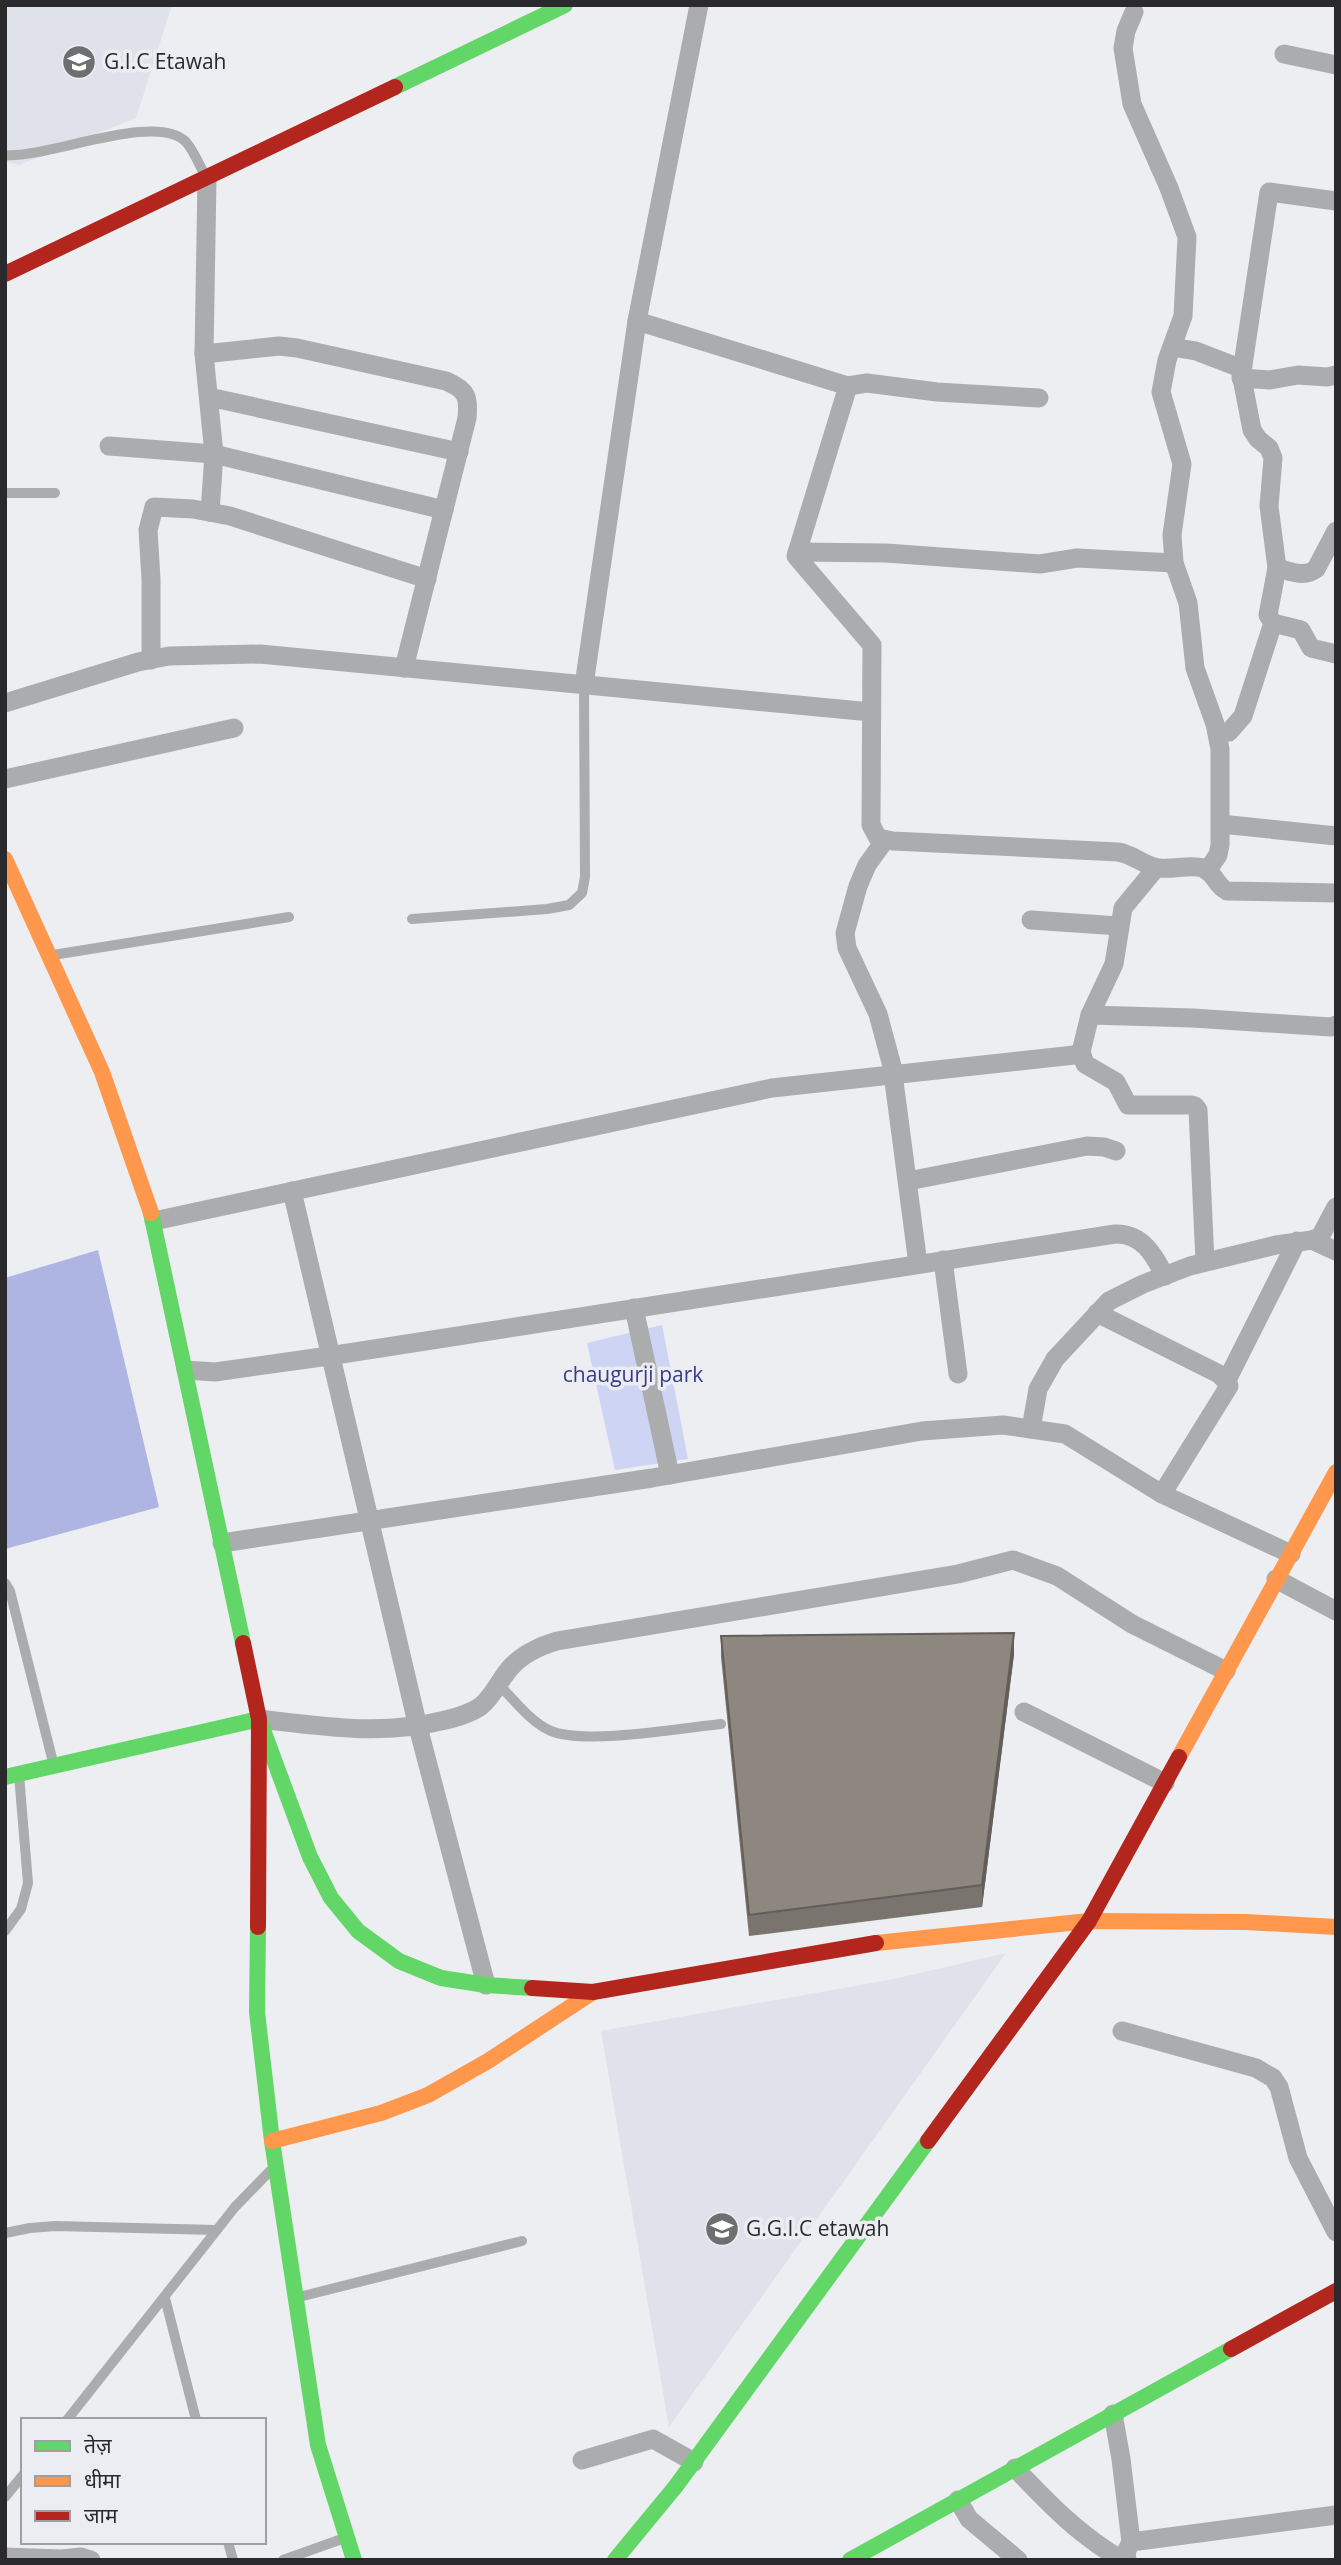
<svg xmlns="http://www.w3.org/2000/svg" width="1341" height="2565" font-family="'Open Sans','Noto Sans Devanagari',sans-serif">
	<style>
		.built { fill: #e0e2eb }
		.green { fill: #ced4f4 }
		.water { fill: #aeb5e3 }
		.lines { fill: none; stroke-linecap: round; stroke-linejoin: round }
		.lane { stroke: #abacad; stroke-width: 10 }
		.street { stroke: #abacad; stroke-width: 19 }
		.fast { stroke: #63d668; stroke-width: 16 }
		.slow { stroke: #ff974d; stroke-width: 16 }
		.jam { stroke: #b3261e; stroke-width: 16 }
		.wall { fill: #79746d }
		.shaded-wall { fill: #635e59 }
		.building { fill: #8d877f; stroke: #635e59; stroke-width: 2 }
		.labels { text-anchor: middle; stroke-width: 7; stroke-linejoin: round; paint-order: stroke }
		.poi-label { font-size: 21px; fill: #2a2a2c; stroke: #ebedf2; text-anchor: start }
		.park-label { font-size: 21px; fill: #383b87; stroke: #ebedf2 }
	</style>
	<rect width="100%" height="100%" fill="#eceef1"/>
	<g class="built">
		<polygon points="5,5 172,5 136,118 19,165 5,161"/>
		<polygon points="1006,1953 669,2427 601,2031 894,1979"/>
	</g>
	<polygon class="green" points="662,1325 688,1459 615,1470 587,1343"/>
	<polygon class="water" points="98,1250 159,1507 5,1549 5,1278"/>
	<g class="lines">
		<g class="lane">
			<path d="M5 155C46 159 156 111 186 142 194 151 199 165 205 175"/>
			<polyline points="5,493 55,493"/>
			<polyline points="412,919 547,909 569,905 582,893 585,877 584,685"/>
			<polyline points="53,955 289,917"/>
			<polyline points="5,1583 10,1591 54,1766"/>
			<path d="M499 1685C514 1699 531 1723 551 1731 584 1745 683 1728 721 1724"/>
			<polyline points="5,1931 21,1909 28,1883 19,1775"/>
			<polyline points="5,2233 30,2228 55,2226 216,2230"/>
			<polyline points="299,2297 522,2241"/>
			<polyline points="165,2298 196,2420"/>
			<polyline points="67,2420 235,2207 270,2171"/>
			<polyline points="5,2497 23,2475"/>
			<polyline points="228,2542 233,2560"/>
			<polyline points="283,2560 339,2540"/>
		</g>
		<g class="street">
			<polyline points="1134,12 1126,31 1123,48 1132,104 1169,188 1187,237 1183,316 1167,360 1161,392 1182,464 1172,535 1174,563 1188,603 1195,668 1215,724 1220,749 1220,845 1218,855 1207,871"/>
			<polyline points="1284,54 1336,65"/>
			<polyline points="207,179 204,354 214,454 210,512"/>
			<polyline points="1336,201 1269,192 1241,378 1270,380 1298,375 1327,377 1336,375"/>
			<path d="M637 321 848 386 796 556 872 645 871 825 878 838 893 841 1118 852C1133 854 1144 866 1159 868 1173 870 1190 864 1203 868 1215 873 1216 886 1227 891L1336 893"/>
			<polyline points="1172,347 1196,351 1240,368 1252,430 1258,439 1269,448 1273,458 1269,506 1277,568 1268,615 1273,623 1301,630 1311,648 1336,654"/>
			<path d="M204 354 279 346 297 348 446 381C467 390 469 397 467 418L404 668"/>
			<polyline points="848,386 867,383 937,392 1039,398"/>
			<polyline points="209,397 459,452"/>
			<polyline points="109,446 214,454 444,510"/>
			<polyline points="797,552 886,553 1040,564 1077,558 1174,563"/>
			<path d="M1277 568C1290 571 1304 578 1316 569L1336 531"/>
			<polyline points="151,660 151,579 148,530 154,507 193,509 230,516 427,579"/>
			<polyline points="584,685 637,321 699,5"/>
			<polyline points="5,703 138,662 169,656 260,654 871,712"/>
			<polyline points="1229,732 1243,716 1273,623"/>
			<polyline points="5,779 234,728"/>
			<polyline points="1221,824 1336,836"/>
			<polyline points="885,840 867,865 858,886 845,933 847,948 878,1014 892,1066 918,1264"/>
			<polyline points="1156,868 1123,908 1114,964 1090,1015 1081,1052 1085,1064 1116,1082 1128,1105 1191,1105 1195,1106 1198,1110 1205,1262"/>
			<polyline points="1031,920 1119,926"/>
			<polyline points="1090,1015 1193,1018 1331,1027 1336,1025"/>
			<polyline points="908,1181 1087,1146 1104,1147 1116,1151"/>
			<polyline points="292,1191 418,1727 486,1985"/>
			<polyline points="154,1221 772,1088 1074,1055 1081,1052"/>
			<polyline points="1312,1240 1320,1237 1336,1207"/>
			<polyline points="943,1260 958,1374"/>
			<polyline points="634,1308 670,1475"/>
			<polyline points="1097,1313 1219,1374 1228,1383 1229,1386 1162,1494"/>
			<path d="M186 1370 215 1372 329 1356 1115 1234C1142 1233 1154 1255 1165 1276"/>
			<polyline points="1227,1380 1297,1241"/>
			<polyline points="1031,1429 1038,1389 1055,1359 1109,1301 1143,1284 1190,1266 1276,1245 1312,1240 1336,1251"/>
			<polyline points="222,1543 652,1478 922,1431 1003,1425 1065,1434 1162,1494 1291,1554"/>
			<polyline points="1276,1579 1336,1611"/>
			<polyline points="1024,1712 1165,1783"/>
			<path d="M259 1719C320 1726 380 1736 441 1721 455 1718 470 1714 481 1706 494 1695 500 1679 511 1667 523 1654 540 1646 557 1641L958 1574 1013 1560 1057 1576 1132 1624 1226 1671"/>
			<polyline points="1122,2031 1256,2068 1273,2078 1279,2087 1298,2158 1336,2232"/>
			<polyline points="1113,2414 1121,2459 1131,2542"/>
			<polyline points="582,2460 653,2439 694,2462"/>
			<path d="M1015 2468C1048 2503 1080 2536 1122 2560"/>
			<polyline points="958,2500 969,2519 1018,2560"/>
			<polyline points="5,2557 62,2559 81,2557 91,2560"/>
			<polyline points="1127,2560 1126,2552 1131,2542 1336,2515"/>
		</g>
		<g class="fast">
			<polyline points="395,87 565,5"/>
			<polyline points="151,1213 243,1643"/>
			<polyline points="5,1777 259,1719 310,1857 331,1898 358,1931 399,1961 441,1978 486,1985 532,1988"/>
			<polyline points="258,1927 257,2012 272,2141 318,2445 354,2560"/>
			<polyline points="615,2560 676,2486 928,2141"/>
			<polyline points="850,2560 1231,2349"/>
		</g>
		<g class="slow">
			<polyline points="5,859 102,1072 151,1213"/>
			<polyline points="1179,1757 1336,1472"/>
			<polyline points="876,1943 1089,1921 1246,1922 1336,1927"/>
			<polyline points="272,2141 381,2113 428,2095 488,2061 593,1992"/>
		</g>
		<g class="jam">
			<polyline points="5,274 395,87"/>
			<polyline points="243,1643 259,1719 258,1927"/>
			<polyline points="532,1988 593,1992 876,1943"/>
			<polyline points="928,2141 1089,1921 1179,1757"/>
			<polyline points="1231,2349 1336,2291"/>
		</g>
	</g>
	<polygon class="wall" points="721,1636 1014,1654 982,1907 749,1936 721,1657"/>
	<polygon class="shaded-wall" points="1014,1633 1014,1654 982,1907 982,1885"/>
	<polygon class="building" points="1014,1633 982,1885 749,1915 721,1636"/>
	<defs>
		<g id="school-disc" transform="scale(1.75)"><circle r="9.5" fill="#6e6f71" stroke="#ebedf2"/><path d="M0-5L7-2L0 1L-7-2ZM-4 1L0 2.5L4 1V4Q0 6-4 4Z" fill="#fff"/></g>
	</defs>
	<g fill-rule="evenodd">
		<use href="#school-disc" x="79" y="62"/>
		<use href="#school-disc" x="722" y="2229"/>
	</g>
	<g class="labels">
		<g class="poi-label">
			<text x="104" y="69">G.I.C Etawah</text>
			<text x="746" y="2236">G.G.I.C etawah</text>
		</g>
		<g class="park-label">
			<text x="633" y="1382">chaugurji park</text>
		</g>
	</g>
	<rect width="1341" height="2565" fill="none" stroke="#2a2a2c" stroke-width="14"/>
	<rect x="21" y="2418" width="245" height="126" fill="#ebedf2" stroke="#9e9fa3" stroke-width="2"/>
	<rect x="35" y="2441" width="35" height="10" fill="#63d668" stroke="#9e9fa3" stroke-width="2"/>
	<text x="84" y="2453" font-size="21" fill="#2a2a2c">तेज़</text>
	<rect x="35" y="2476" width="35" height="10" fill="#ff974d" stroke="#9e9fa3" stroke-width="2"/>
	<text x="84" y="2488" font-size="21" fill="#2a2a2c">धीमा</text>
	<rect x="35" y="2511" width="35" height="10" fill="#b3261e" stroke="#9e9fa3" stroke-width="2"/>
	<text x="84" y="2523" font-size="21" fill="#2a2a2c">जाम</text>
</svg>
